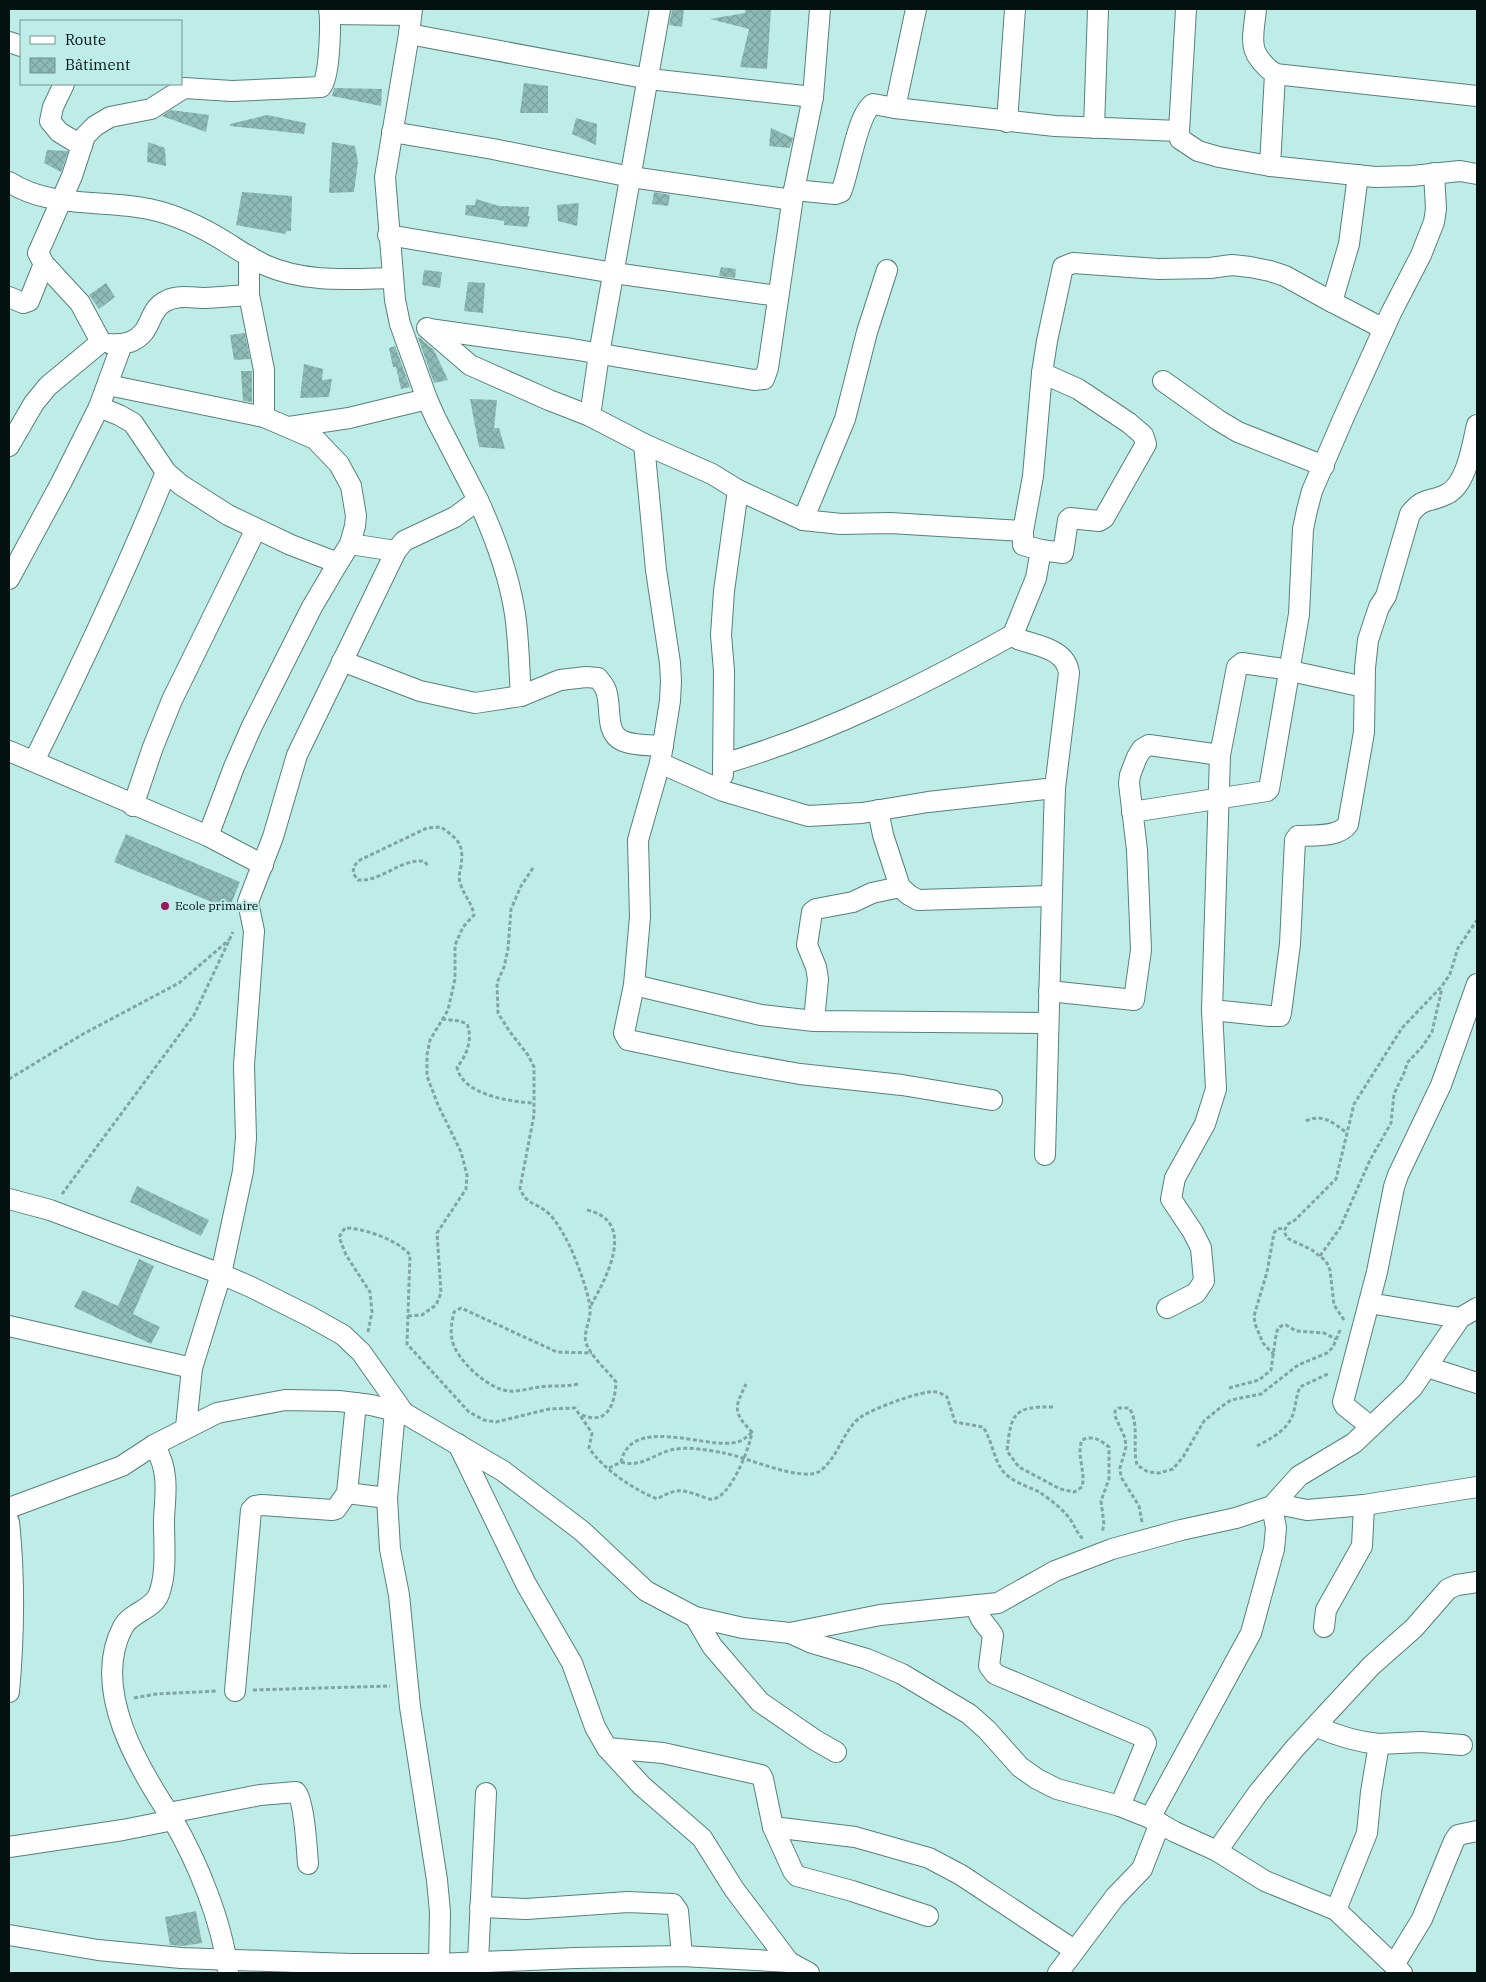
<svg xmlns="http://www.w3.org/2000/svg" width="1486" height="1982" font-family="'IBM Plex Serif',serif">
	<style>
		.building { fill: url(#building-cross-hatch) }
		.lines { fill: none; stroke-linecap: round; stroke-linejoin: round }
		.minor-casing { stroke: #56817c; stroke-width: 22 }
		.path { stroke: #81a5a1; stroke-width: 3; stroke-dasharray: 4 2.5; stroke-linecap: butt }
		.minor { stroke: #fff; stroke-width: 20 }
		.poi-dot { fill: #9b1364; stroke: #beece6; stroke-width: 2 }
		.labels { text-anchor: middle; stroke-width: 4.5; stroke-linejoin: round; paint-order: stroke }
		.poi-label { font-size: 12px; fill: #031211; stroke: #beece6; text-anchor: start }
	</style>
	<defs>
		<pattern id="building-cross-hatch" width="8" height="8" patternUnits="userSpaceOnUse" patternTransform="scale(1.25)"><rect width="8" height="8" fill="#8ebbb5"/><path d="M0 0l8 8M0 8l8-8" fill="none" stroke="#79a09b"/></pattern>
	</defs>
	<rect width="100%" height="100%" fill="#beece6"/>
	<g class="building">
		<polygon points="672,9 684,9 682,27 669,25"/>
		<polygon points="746,9 771,10 767,69 740,67 749,29 710,19 745,13"/>
		<polygon points="524,83 548,86 548,113 520,113"/>
		<polygon points="334,88 382,89 381,106 332,96"/>
		<polygon points="171,110 209,115 206,132 162,116"/>
		<polygon points="267,115 306,123 304,134 230,126 230,124"/>
		<polygon points="576,118 597,124 596,145 572,134"/>
		<polygon points="771,128 793,138 790,148 769,146"/>
		<polygon points="148,142 165,148 166,166 147,162"/>
		<polygon points="332,142 355,146 358,162 354,192 329,193"/>
		<polygon points="47,150 68,151 61,172 44,163"/>
		<polygon points="242,192 292,196 291,231 287,231 285,234 236,225"/>
		<polygon points="654,192 670,195 668,206 652,204"/>
		<polygon points="476,199 499,206 529,207 528,216 530,216 528,225 527,227 504,225 504,221 465,215 466,205 475,205"/>
		<polygon points="579,203 577,226 558,221 557,205"/>
		<polygon points="721,267 736,269 735,278 719,276"/>
		<polygon points="424,270 442,272 440,288 422,285"/>
		<polygon points="468,282 485,283 483,313 464,311"/>
		<polygon points="106,283 115,297 99,309 89,295"/>
		<polygon points="245,333 250,359 234,360 230,335"/>
		<polygon points="419,337 434,350 448,380 434,383 418,338"/>
		<polygon points="395,346 410,387 401,389 396,367 393,367 389,348"/>
		<polygon points="304,364 323,369 322,380 332,379 329,397 300,398"/>
		<polygon points="241,371 252,371 252,402 243,401"/>
		<polygon points="470,399 497,400 494,428 499,428 505,449 479,447"/>
		<polygon points="126,834 240,882 229,909 114,862"/>
		<polygon points="137,1186 209,1220 201,1236 130,1202"/>
		<polygon points="139,1259 154,1266 133,1314 160,1327 151,1344 74,1307 83,1290 118,1306"/>
		<polygon points="196,1911 202,1943 183,1946 170,1945 165,1917"/>
	</g>
	<g class="lines">
		<g class="minor-casing">
			<g id="minor">
				<polyline points="916,9 895,108 1055,126 1179,131"/>
				<polyline points="1186,9 1179,131 1180,139 1198,151 1219,157 1270,166 1375,177 1412,176 1460,171 1477,174"/>
				<path d="M1256 9C1253 41 1246 52 1275 74L1270 166"/>
				<polyline points="330,14 411,15"/>
				<polyline points="409,34 649,79 813,97"/>
				<polyline points="9,42 21,46"/>
				<polyline points="1275,74 1477,96"/>
				<polyline points="64,84 53,107 50,121 59,132 82,146"/>
				<polyline points="1007,122 1015,9"/>
				<polyline points="1094,128 1098,9"/>
				<polyline points="392,132 493,149 631,177 792,200"/>
				<polyline points="1358,175 1349,244 1332,302 1384,329"/>
				<path d="M9 182C51 209 102 199 149 209 178 215 204 228 229 244 240 251 252 259 265 265 305 283 349 279 392 278"/>
				<path d="M794 190 835 194 841 192C849 174 857 114 873 104L895 108"/>
				<polyline points="388,235 614,273 778,296"/>
				<polyline points="249,256 249,295 264,370 264,417"/>
				<polyline points="9,297 23,303 29,301 44,264"/>
				<polyline points="427,328 470,365 549,400 590,416 644,444 712,474 738,490 803,520 841,524 890,523 1023,531"/>
				<polyline points="429,329 572,349 754,380 764,379 768,368 794,190 813,97 820,9"/>
				<path d="M111 344C117 345 123 344 130 342 153 333 147 312 164 302 177 294 192 298 206 298 220 297 235 296 249 295"/>
				<polyline points="1163,381 1218,420 1238,432 1324,466"/>
				<polyline points="108,385 264,417 315,439 339,464 351,486 356,516 355,526 350,544"/>
				<polyline points="99,407 119,415 133,423 166,472 181,485 228,515 291,545 338,563 350,544 396,551"/>
				<polyline points="590,416 599,354 660,9"/>
				<polyline points="289,427 349,418 427,399"/>
				<polyline points="644,444 656,570 670,663 671,681 670,701 660,763 638,840 640,917 634,985 761,1015 814,1021 1047,1023"/>
				<path d="M9 446 34 403 48 386 101 342 80 303 44 264 38 253 72 176 85 136 95 126 110 117 151 109 184 88 232 91 321 87C330 80 331 21 329 9"/>
				<path d="M478 500C495 537 509 574 515 614 519 641 519 669 521 696"/>
				<polyline points="803,520 845,419 867,332 887,270"/>
				<polyline points="1041,550 1063,553 1068,520 1070,518 1099,521 1104,518 1146,444 1143,435 1129,423 1078,389 1042,373"/>
				<polyline points="9,579 61,483 99,407 122,344"/>
				<path d="M342 661 420 691 475 703 521 696 560 680 586 677 598 678C600 681 603 684 605 688 613 703 603 733 623 741 635 746 650 745 663 746"/>
				<polyline points="9,751 208,836 263,865"/>
				<path d="M34 761C81 666 127 570 166 472"/>
				<polyline points="660,763 723,791 808,816 862,813 928,802 1055,788"/>
				<path d="M723 764C826 734 921 686 1014 634"/>
				<polyline points="723,775 724,671 721,635 724,591 738,490"/>
				<polyline points="133,806 153,747 172,700 256,529"/>
				<polyline points="878,810 883,835 900,887 909,895 918,900 1051,896"/>
				<polyline points="1132,812 1267,791 1269,789 1299,614 1303,529 1307,510 1312,491 1343,419 1391,313 1421,255 1434,222 1436,209 1434,173"/>
				<polyline points="208,836 234,767 252,726 312,607 338,563"/>
				<polyline points="634,985 624,1033 628,1040 732,1062 800,1074 902,1085 992,1100"/>
				<polyline points="1049,991 1134,1000 1141,950 1137,850 1129,783 1130,775 1137,757 1142,749 1149,745 1220,755"/>
				<path d="M1212 1010 1270 1016H1280L1281 1013 1290 944 1295 840 1298 836C1312 835 1339 838 1348 824L1364 732 1365 668 1368 640 1379 607 1386 596 1410 514C1424 496 1430 503 1447 494 1467 484 1472 445 1477 425"/>
				<polyline points="814,1021 818,979 816,967 807,945 812,912 816,909 853,902 872,893 900,887"/>
				<path d="M1045 1155 1054 819 1055 788 1069 673C1066 649 1038 646 1018 639L1015 637 1014 632 1036 578 1041 550 1023 545V531L1033 476 1042 373 1047 341 1063 267 1073 263 1158 269 1210 268 1232 265 1250 267 1270 271 1285 276 1332 302"/>
				<polyline points="9,1199 50,1210 221,1274 251,1287 311,1317 343,1335 361,1352 404,1413"/>
				<polyline points="1369,1303 1460,1318"/>
				<polyline points="1167,1308 1196,1293 1204,1281 1201,1248 1193,1232 1171,1199 1175,1178 1205,1124 1216,1089 1212,1010 1220,755 1237,667 1242,663 1277,668 1364,687"/>
				<polyline points="9,1326 192,1368"/>
				<polyline points="1427,1367 1477,1383"/>
				<polyline points="395,1411 387,1498 390,1549 399,1595 410,1707 437,1880 440,1912 439,1964"/>
				<polyline points="1370,1426 1345,1406 1343,1402 1377,1272 1394,1187 1398,1175 1441,1085 1477,984"/>
				<polyline points="186,1427 192,1368 221,1274 243,1171 246,1138 244,1065 254,931 248,902 273,837 297,755 396,551 404,541 455,517 478,500 436,419 427,399 400,324 395,300 385,177 409,34 412,9"/>
				<polyline points="458,1444 526,1584 572,1663 595,1727 607,1748 642,1786 702,1838 734,1889 789,1962"/>
				<path d="M154 1445C160 1455 164 1465 165 1477 167 1492 164 1508 164 1522 164 1546 167 1572 159 1594 153 1610 131 1612 123 1627 90 1689 139 1769 173 1820"/>
				<polyline points="347,1493 387,1498"/>
				<polyline points="1277,1504 1307,1510 1364,1505 1477,1487"/>
				<polyline points="9,1508 122,1466 154,1445 217,1413 285,1400 339,1401 371,1405 404,1413 503,1471 582,1531 646,1591 695,1617 743,1628 790,1633 880,1615 998,1603 1055,1571 1112,1549 1181,1530 1236,1518 1272,1506 1299,1476 1354,1443 1412,1388 1460,1318 1477,1308"/>
				<path d="M9 1522C15 1579 14 1636 9 1692"/>
				<path d="M977 1605C979 1622 985 1622 993 1635L989 1666 995 1674 1143 1737 1146 1743 1120 1806"/>
				<polyline points="695,1617 712,1646 760,1702 815,1740 836,1752"/>
				<polyline points="1324,1627 1326,1610 1362,1546 1364,1505"/>
				<polyline points="790,1633 812,1643 867,1659 902,1674 969,1714 987,1730 1020,1767 1037,1779 1057,1789 1120,1806 1150,1818 1175,1832 1217,1851 1265,1881 1336,1910 1402,1973"/>
				<polyline points="235,1691 251,1510 255,1506 262,1505 332,1510 336,1509 347,1493 356,1403"/>
				<path d="M1317 1727C1338 1736 1356 1742 1379 1744L1371 1792 1367 1833 1336 1910"/>
				<polyline points="1379,1744 1421,1742 1462,1745"/>
				<polyline points="607,1748 663,1753 761,1775 763,1779 773,1827 793,1871 797,1876 852,1891 928,1916"/>
				<path d="M169 1813 260 1795 296 1792C304 1800 307 1850 308 1864"/>
				<polyline points="1150,1818 1251,1633 1274,1549 1276,1528 1272,1506"/>
				<polyline points="773,1827 855,1837 929,1858 961,1875 1074,1950"/>
				<path d="M9 1847 123 1830 173 1820C198 1863 222 1922 228 1971"/>
				<polyline points="1217,1851 1258,1793 1295,1748 1371,1666 1414,1628 1448,1589 1457,1585 1477,1582"/>
				<polyline points="480,1907 526,1909 628,1902 673,1904 678,1911 682,1956"/>
				<polyline points="9,1935 98,1950 181,1958 350,1964 439,1964 575,1958 682,1956 789,1962 809,1973"/>
				<polyline points="478,1961 486,1793"/>
				<polyline points="1394,1965 1422,1919 1454,1841 1458,1835 1477,1831"/>
				<polyline points="1058,1973 1115,1897 1142,1869 1160,1823"/>
			</g>
		</g>
		<g class="path">
			<path d="M533 868 521 886 511 909 508 949 504 967 497 983 498 1013 510 1032 528 1055 534 1067V1115L520 1188C526 1205 535 1202 547 1212 555 1219 560 1228 565 1237 573 1250 590 1295 590 1309 591 1320 583 1332 586 1343 591 1357 607 1370 616 1382 615 1403 608 1426 582 1415"/>
			<path d="M442 1019 460 1021 467 1024C473 1038 467 1056 457 1067 462 1095 511 1102 534 1103"/>
			<polyline points="9,1079 83,1034 179,983 229,940"/>
			<path d="M1306 1121C1322 1113 1334 1123 1347 1133"/>
			<polyline points="62,1194 194,1015 233,932"/>
			<path d="M587 1210C637 1221 607 1277 591 1305"/>
			<polyline points="1320,1256 1340,1228 1370,1160 1391,1123 1394,1094 1405,1071 1407,1063 1422,1047 1432,1032 1442,988"/>
			<path d="M408 1316 422 1315 436 1305 441 1293 437 1233 466 1189 467 1175 461 1152 438 1105 427 1076V1055L430 1040 448 1010 455 979V945L463 927 474 915C472 902 463 895 460 882 458 877 460 872 461 866 464 844 459 840 441 827L427 828 360 860 354 866 353 873 358 880C381 882 400 859 424 861L429 867"/>
			<polyline points="1344,1320 1334,1305 1330,1270 1326,1261 1312,1250 1287,1238 1284,1231 1288,1224 1295,1220 1336,1179 1354,1104 1402,1028 1442,986 1450,974 1458,948 1477,920"/>
			<path d="M368 1332 372 1312 370 1292 346 1255 339 1237 345 1228C364 1228 398 1240 410 1255L407 1344 469 1412 484 1420 496 1422 549 1409 575 1408 592 1433 589 1448C604 1470 633 1489 657 1499 678 1488 679 1489 701 1496 704 1497 709 1500 712 1499 730 1499 750 1447 752 1432 732 1412 735 1407 746 1384"/>
			<polyline points="1274,1355 1263,1343 1255,1324 1254,1316 1267,1272 1274,1233 1277,1229 1285,1228"/>
			<path d="M578 1384C565 1387 553 1385 540 1387 530 1388 519 1392 509 1391 489 1390 455 1359 452 1339 450 1330 452 1321 454 1312L461 1308 557 1352 592 1353"/>
			<polyline points="1229,1388 1259,1380 1271,1370 1276,1335 1278,1328 1283,1325 1286,1325 1296,1331 1324,1333 1336,1339"/>
			<path d="M1053 1407C1013 1406 1011 1414 1007 1451L1019 1467 1060 1489 1074 1492 1082 1487C1086 1471 1076 1456 1082 1440 1093 1435 1100 1440 1109 1447V1479L1101 1501 1104 1524 1102 1533"/>
			<path d="M1257 1446C1270 1439 1288 1430 1293 1414 1296 1405 1296 1396 1300 1387L1330 1373"/>
			<path d="M621 1462C641 1468 652 1455 671 1450 686 1446 709 1450 724 1453 746 1457 803 1483 820 1471 837 1459 843 1432 858 1419 869 1410 923 1389 937 1392 940 1392 944 1396 947 1397L955 1422 983 1427C992 1440 993 1457 1002 1470 1010 1481 1027 1486 1039 1492 1049 1498 1068 1513 1073 1524 1077 1531 1078 1534 1084 1540"/>
			<path d="M609 1468 621 1462C631 1416 701 1447 732 1443 741 1442 746 1438 752 1432"/>
			<path d="M1142 1522 1139 1506 1121 1477 1120 1468 1126 1447 1125 1438 1115 1416V1411L1119 1408H1129C1140 1423 1132 1448 1137 1465L1148 1472 1159 1473 1173 1469 1183 1457 1204 1421 1221 1407 1231 1400 1261 1394 1298 1365 1327 1353 1333 1347 1340 1330"/>
			<polyline points="253,1690 390,1686"/>
			<polyline points="134,1698 156,1694 217,1691"/>
		</g>
		<use href="#minor" class="minor"/>
	</g>
	<circle class="poi-dot" cx="165" cy="906" r="5"/>
	<g class="labels">
		<g class="poi-label">
			<text x="175" y="910">Ecole primaire</text>
		</g>
	</g>
	<rect width="1486" height="1982" fill="none" stroke="#031211" stroke-width="20"/>
	<rect x="20" y="20" width="162" height="65" fill="#beece6" stroke="#739591"/>
	<rect x="30" y="36" width="25" height="8" fill="#ffffff" stroke="#739591"/>
	<text x="65" y="45" font-size="15" fill="#031211">Route</text>
	<rect x="30" y="58" width="25" height="15" fill="url(#building-cross-hatch)" stroke="#739591"/>
	<text x="65" y="70" font-size="15" fill="#031211">Bâtiment</text>
</svg>
